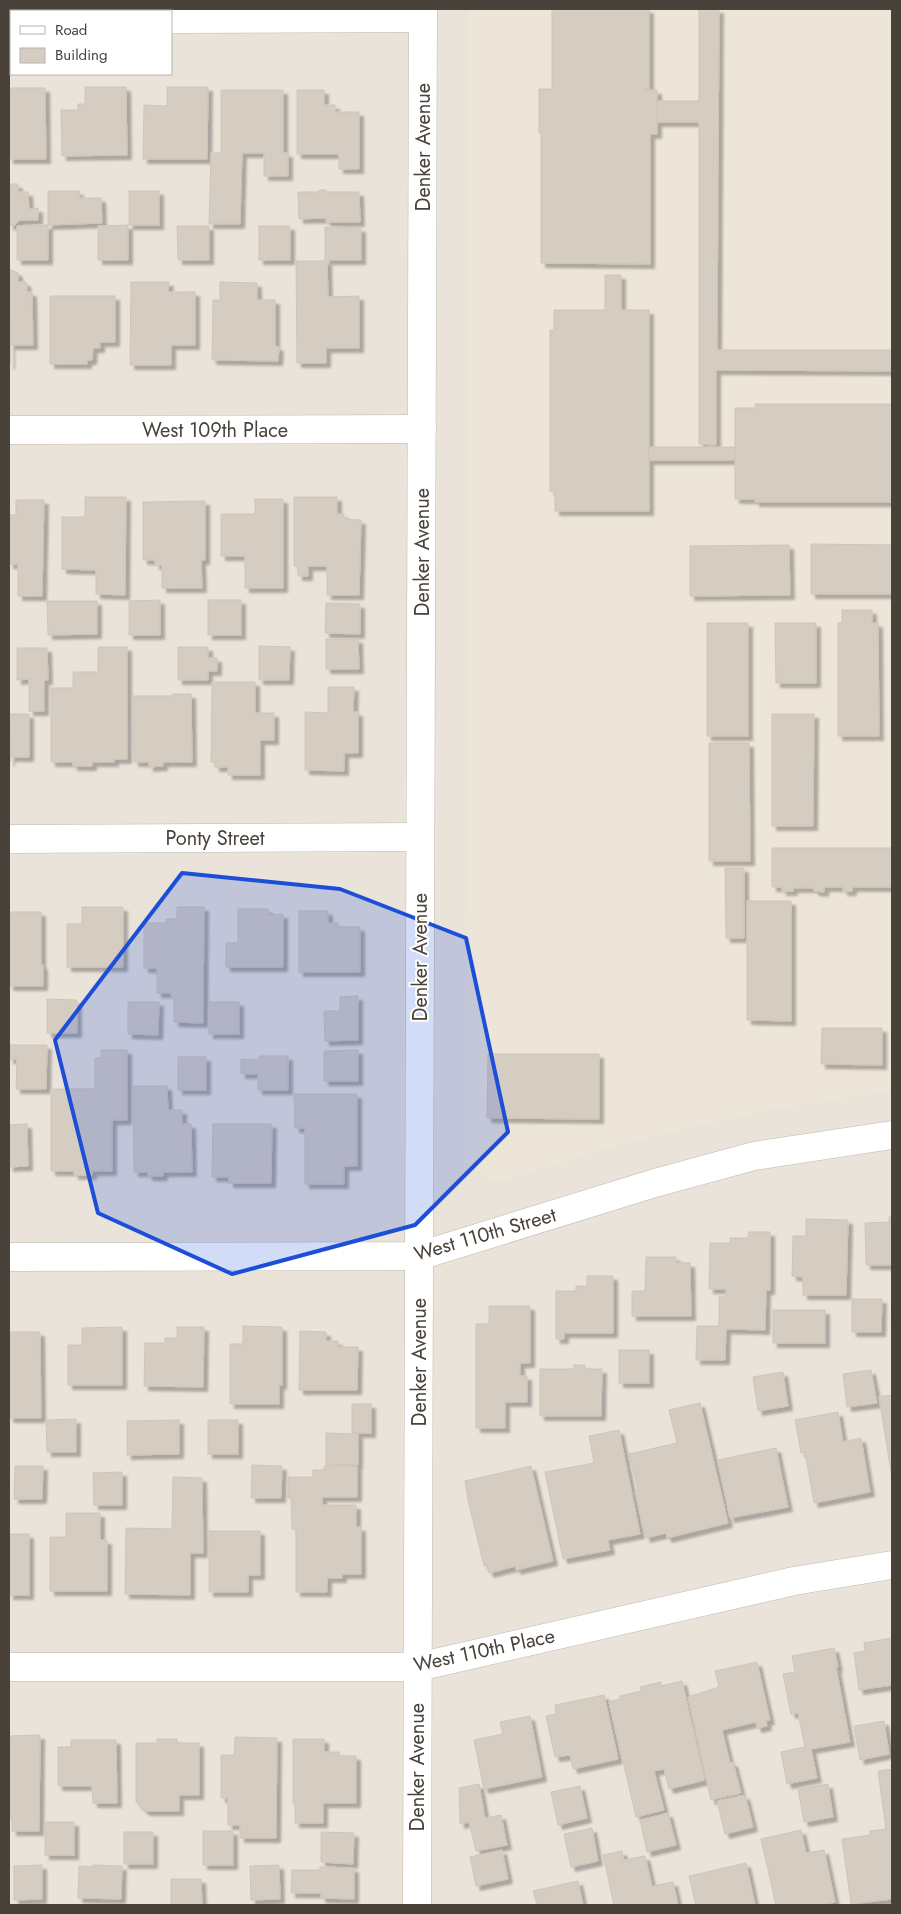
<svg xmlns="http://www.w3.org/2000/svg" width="901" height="1914" font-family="Jost,sans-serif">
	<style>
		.residential { fill: #e9e3da; fill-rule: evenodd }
		.education { fill: #ede5d7 }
		.building { fill: #d6cdc2; stroke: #d1c4b5; filter: url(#shadow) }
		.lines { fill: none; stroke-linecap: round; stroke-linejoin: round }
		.minor-casing { stroke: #c0b9ae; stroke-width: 29 }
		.tertiary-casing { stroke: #c0b9ae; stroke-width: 29 }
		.minor { stroke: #fff; stroke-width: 28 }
		.tertiary { stroke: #fff; stroke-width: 28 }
		.marked { fill: #1d4ed8; fill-opacity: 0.2; stroke: #1d4ed8; stroke-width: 4; stroke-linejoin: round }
		.labels { text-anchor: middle; stroke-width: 4; stroke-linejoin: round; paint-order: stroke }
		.street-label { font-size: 20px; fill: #49423a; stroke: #fff }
	</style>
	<defs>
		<filter id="shadow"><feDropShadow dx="4.5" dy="4.5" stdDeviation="1" flood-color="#0004"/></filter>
	</defs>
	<rect width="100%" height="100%" fill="#f5f2ec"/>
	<path class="residential" d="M9 9H892V1905H9ZM11 11H171V74H11Z"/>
	<polygon class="education" points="469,9 892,9 892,1091 781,1108 686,1128 591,1153 495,1183 465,1161"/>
	<g class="building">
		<polygon points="552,9 649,9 649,89 644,90 657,90 657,134 650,134 650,264 541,263 541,133 539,133 539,89 552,89"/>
		<polygon points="699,9 719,9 717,350 892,350 892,371 716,370 716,445 699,444 699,122 657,122 657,101 699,101"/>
		<polygon points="85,87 126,87 127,155 62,156 61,110 78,110 78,104 85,104"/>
		<polygon points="167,87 208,87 207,159 143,159 144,105 167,106"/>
		<polygon points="9,88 45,88 46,159 9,159"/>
		<polygon points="221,90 283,90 283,153 288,153 288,176 264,176 264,153 242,153 240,224 209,224 211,153 221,153"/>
		<polygon points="297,90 324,90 324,105 335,105 335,112 359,112 359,169 339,169 339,154 297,154"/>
		<polygon points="9,184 18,184 18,192 28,192 29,209 38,208 38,220 20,220 15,225 9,225"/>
		<polygon points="319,190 326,190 326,192 359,192 360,222 326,222 326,218 299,219 298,192 319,192"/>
		<polygon points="48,191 79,191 79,198 101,198 102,223 48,225"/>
		<rect x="129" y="191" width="30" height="34"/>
		<polygon points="48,225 48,260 17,260 17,226"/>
		<polygon points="128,225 128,260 98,260 98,226"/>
		<polygon points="177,226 209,226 209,260 178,260"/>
		<rect x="259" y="226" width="31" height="34"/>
		<polygon points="325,227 361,228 361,260 325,260"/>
		<polygon points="296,261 327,261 328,297 359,296 359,348 326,348 326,363 297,363"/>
		<polygon points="9,269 18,273 18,282 26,282 27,292 32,292 33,345 10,345 10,365"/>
		<polygon points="605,275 621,275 621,310 649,310 649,511 555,511 555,491 550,491 550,330 554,330 554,310 605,310"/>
		<polygon points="131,282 169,282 168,292 195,292 195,345 171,345 171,365 130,365"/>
		<polygon points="220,282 257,283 257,300 275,300 275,346 279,347 278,361 212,360 213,300 220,300"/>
		<polygon points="50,296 115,296 115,342 100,342 100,348 93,348 92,360 87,360 87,364 50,364"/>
		<polygon points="755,404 892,404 892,502 755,502 755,499 735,499 735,408 755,408"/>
		<polygon points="648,447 735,447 735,460 649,460"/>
		<polygon points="85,497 126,497 125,595 96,594 96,570 62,569 62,517 85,517"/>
		<polygon points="294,497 337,497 337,514 344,514 344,519 361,520 359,595 327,595 327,566 308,566 308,576 298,576 298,566 294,566"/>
		<polygon points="255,499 283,499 283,588 245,588 245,556 221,556 221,514 255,514"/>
		<polygon points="16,500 44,500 42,596 18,596 18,564 9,564 9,515 16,515"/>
		<polygon points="205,501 205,560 201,560 202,588 162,588 162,565 155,565 155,560 143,560 143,502"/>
		<polygon points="811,544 892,545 892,594 811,594"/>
		<polygon points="789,545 790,595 690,596 690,546"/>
		<polygon points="160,600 160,635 129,635 129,601"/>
		<rect x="208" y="600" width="33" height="35"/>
		<polygon points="47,601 97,601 97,634 48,635"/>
		<polygon points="326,603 360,604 360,634 325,633"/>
		<polygon points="842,610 872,610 872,623 878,623 879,736 838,736 838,623 842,623"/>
		<rect x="707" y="623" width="41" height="113"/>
		<polygon points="775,623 816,623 816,683 776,683"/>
		<polygon points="326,639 358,639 359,669 326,669"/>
		<polygon points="259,646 290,647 289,680 259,680"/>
		<polygon points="98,647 127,647 127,759 114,759 114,762 92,762 92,766 73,766 73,762 51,762 51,688 73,688 73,672 98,672"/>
		<polygon points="178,647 208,647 208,658 217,658 217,671 208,671 208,680 178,680"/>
		<polygon points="17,648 47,648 48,680 44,680 44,711 29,711 29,679 17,680"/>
		<polygon points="212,682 255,682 255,713 274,713 274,740 260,740 260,775 228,775 228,767 215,767 215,762 211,762"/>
		<polygon points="328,687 354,687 353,712 358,712 358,753 344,753 344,771 305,770 305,712 328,713"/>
		<polygon points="172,694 191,694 192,762 163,762 163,766 149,767 149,762 134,762 133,696 172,696"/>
		<polygon points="9,714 29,714 29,757 10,757 10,762"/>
		<polygon points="772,714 814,714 813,826 772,826"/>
		<polygon points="709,743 749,743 750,861 709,861"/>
		<polygon points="772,848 892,848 892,887 852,887 852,891 843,891 843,887 824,887 824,892 814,891 814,888 793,888 793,891 782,891 782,887 772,887"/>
		<polygon points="725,868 744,868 744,938 726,938"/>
		<polygon points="747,901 791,901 791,1021 747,1020"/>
		<polygon points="82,907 123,907 123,967 67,967 67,924 82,924"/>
		<polygon points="177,907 204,907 203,1023 174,1022 174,997 171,997 171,993 157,993 157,968 144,968 144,923 166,923 166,919 177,919"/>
		<polygon points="238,909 268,909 268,915 283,914 283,967 226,967 226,943 238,943"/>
		<polygon points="299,911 328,911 328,923 338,923 338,927 360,927 360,972 299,972"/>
		<polygon points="9,912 41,912 41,965 43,965 43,986 9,986"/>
		<polygon points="358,996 358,1040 325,1041 324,1011 340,1011 340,997"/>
		<polygon points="47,999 77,1000 77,1033 47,1033"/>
		<polygon points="128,1002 159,1002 158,1035 128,1034"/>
		<rect x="209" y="1002" width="30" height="32"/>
		<polygon points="822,1028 882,1028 882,1065 821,1064"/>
		<polygon points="9,1045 47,1045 46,1089 16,1089 17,1059 9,1059"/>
		<polygon points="101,1050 127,1050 127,1120 112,1120 112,1171 92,1171 92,1175 74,1175 74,1171 51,1171 51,1089 95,1089 95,1058 101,1058"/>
		<polygon points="358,1050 358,1081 324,1081 324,1051"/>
		<polygon points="488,1054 599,1054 599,1119 487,1118"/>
		<polygon points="259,1056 288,1056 288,1090 258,1090 258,1074 241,1074 241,1059 259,1060"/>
		<rect x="178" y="1057" width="28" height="33"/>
		<polygon points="133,1086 167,1086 168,1110 182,1110 182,1124 191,1124 192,1172 163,1172 163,1176 148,1176 148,1172 134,1172"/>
		<polygon points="294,1094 357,1094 357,1166 344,1166 344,1184 305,1184 305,1128 295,1128"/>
		<polygon points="27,1124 28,1166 9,1167 9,1125"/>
		<polygon points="213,1124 272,1124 271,1183 229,1183 229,1177 212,1177"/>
		<polygon points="889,1217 892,1217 892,1265 866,1265 865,1223 889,1222"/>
		<polygon points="806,1219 848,1220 846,1295 803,1295 803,1277 792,1276 793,1236 806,1236"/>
		<polygon points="749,1232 770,1232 770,1290 766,1290 765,1330 726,1329 725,1360 696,1360 697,1326 719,1326 719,1297 726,1297 726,1289 709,1289 710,1243 730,1243 730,1238 748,1238"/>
		<polygon points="646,1257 676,1257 676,1263 690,1263 691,1316 632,1316 632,1291 645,1291"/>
		<polygon points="587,1276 613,1276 613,1333 564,1333 564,1339 556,1339 556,1291 576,1291 576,1286 587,1286"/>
		<polygon points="852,1299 882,1299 881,1332 852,1332"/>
		<polygon points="489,1306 530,1306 530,1363 520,1363 520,1376 527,1376 527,1402 505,1402 505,1428 476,1428 476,1324 489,1324"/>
		<rect x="773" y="1310" width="52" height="33"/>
		<polygon points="243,1326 282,1327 282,1385 279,1385 279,1404 230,1404 230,1344 243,1344"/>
		<polygon points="122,1327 122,1385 68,1385 68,1345 82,1345 82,1328"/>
		<polygon points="177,1327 204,1327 203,1387 144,1386 145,1343 165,1343 165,1338 177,1338"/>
		<polygon points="300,1331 326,1332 326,1341 338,1341 338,1347 358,1347 357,1390 299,1390"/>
		<polygon points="9,1332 40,1332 41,1418 9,1418"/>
		<rect x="619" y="1350" width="30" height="33"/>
		<polygon points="574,1365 585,1365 585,1369 602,1369 601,1416 540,1416 540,1369 574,1369"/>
		<polygon points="871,1370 877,1403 847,1407 843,1374"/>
		<polygon points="783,1372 788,1406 758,1411 753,1377"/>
		<polygon points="892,1395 892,1478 879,1397"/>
		<polygon points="700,1403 728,1523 667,1538 666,1533 646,1538 635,1491 638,1490 629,1454 677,1443 669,1410"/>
		<rect x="352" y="1404" width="19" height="29"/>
		<polygon points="838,1412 843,1442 861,1438 870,1492 814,1503 805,1452 801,1453 795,1420"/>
		<polygon points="76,1419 76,1452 47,1452 46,1420"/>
		<polygon points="179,1420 179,1454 127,1455 127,1421"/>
		<rect x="208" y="1420" width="30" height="34"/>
		<polygon points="619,1430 640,1534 608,1540 610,1550 563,1559 545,1472 594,1463 589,1436"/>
		<polygon points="326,1433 358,1434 358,1465 326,1465"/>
		<polygon points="776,1448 788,1507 730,1518 718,1460"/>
		<polygon points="252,1465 282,1466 281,1498 251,1498"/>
		<polygon points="15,1466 43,1466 42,1499 14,1499"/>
		<polygon points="324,1466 357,1466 357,1497 322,1497 322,1505 356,1505 356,1527 361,1527 361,1574 342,1574 342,1578 327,1578 327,1592 296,1592 296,1529 292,1529 291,1498 288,1498 288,1477 313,1477 313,1470 324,1470"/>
		<polygon points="531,1466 553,1561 516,1570 516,1566 489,1573 487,1565 484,1566 468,1500 465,1481"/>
		<polygon points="122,1472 122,1505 94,1505 93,1473"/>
		<polygon points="173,1477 202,1478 203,1553 190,1553 190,1595 125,1594 126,1528 172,1529"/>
		<polygon points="66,1513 100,1513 100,1540 107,1540 107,1591 50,1591 50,1537 66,1537"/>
		<polygon points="209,1531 260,1531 260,1575 248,1575 248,1592 209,1592"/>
		<rect x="9" y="1534" width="20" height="61"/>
		<polygon points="892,1638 892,1685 859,1690 854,1653 865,1651 864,1643"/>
		<polygon points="834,1648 838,1667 836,1667 850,1742 811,1749 817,1778 787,1784 781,1752 805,1747 798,1713 791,1714 783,1674 795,1672 792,1656"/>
		<polygon points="757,1662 770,1720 766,1721 767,1726 757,1728 756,1722 722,1730 730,1763 733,1762 741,1793 711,1800 688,1697 719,1687 715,1671"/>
		<polygon points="682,1681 705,1780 669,1789 664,1769 654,1771 664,1810 636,1817 609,1702 620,1699 620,1696 641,1691 640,1687 661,1682 661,1686"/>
		<polygon points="604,1695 618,1759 573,1769 570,1755 555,1757 546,1716 556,1714 555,1705"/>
		<polygon points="530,1716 542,1777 484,1789 474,1740 503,1734 500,1722"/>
		<polygon points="884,1721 889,1754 860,1760 854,1726"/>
		<polygon points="40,1735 39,1831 12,1831 12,1819 9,1819 9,1736"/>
		<polygon points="235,1737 277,1738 276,1838 240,1838 240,1825 228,1825 228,1798 221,1798 221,1755 234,1755"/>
		<polygon points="157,1739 177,1739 177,1743 199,1743 199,1795 179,1795 179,1811 145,1811 136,1802 136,1743 157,1743"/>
		<polygon points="293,1739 324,1739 324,1752 339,1752 339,1756 356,1756 356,1803 323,1803 323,1823 295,1823 295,1803 293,1803"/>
		<polygon points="71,1740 116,1740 117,1803 93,1803 92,1786 58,1786 58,1747 71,1747"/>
		<polygon points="892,1769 892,1899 851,1904 842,1839 870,1835 870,1831 886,1829 878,1771"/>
		<polygon points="479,1784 485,1818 501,1815 507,1845 476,1851 469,1822 460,1824 459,1788"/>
		<polygon points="828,1784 833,1817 804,1822 798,1789"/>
		<polygon points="580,1786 587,1818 558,1825 551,1792"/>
		<polygon points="745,1795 753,1827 725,1834 717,1801"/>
		<polygon points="668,1813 676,1845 647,1852 640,1820"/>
		<rect x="45" y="1822" width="29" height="33"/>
		<polygon points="592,1828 598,1861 571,1867 564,1834"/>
		<polygon points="801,1830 806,1853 824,1850 835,1902 821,1905 776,1905 761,1839"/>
		<rect x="203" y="1831" width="30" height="34"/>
		<rect x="124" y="1832" width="29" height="32"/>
		<polygon points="321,1832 354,1833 353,1864 321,1862"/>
		<polygon points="502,1850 508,1879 476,1886 470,1857"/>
		<polygon points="622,1851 624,1860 645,1856 652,1886 673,1882 678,1905 614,1905 603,1855"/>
		<polygon points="746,1863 755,1905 696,1905 689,1876"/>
		<polygon points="42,1865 42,1899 14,1900 14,1866"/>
		<polygon points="93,1865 122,1866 121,1899 78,1898 79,1866 93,1867"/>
		<polygon points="279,1865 280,1899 251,1900 250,1866"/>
		<polygon points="320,1867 354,1868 354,1899 321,1898 321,1893 291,1893 292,1870 320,1870"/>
		<polygon points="171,1879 201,1879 202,1905 171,1905"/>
		<polygon points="578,1881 583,1905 537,1905 533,1891"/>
	</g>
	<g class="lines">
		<g class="minor-casing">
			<g id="minor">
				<polyline points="9,19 11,19"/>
				<polyline points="171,19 423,18"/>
				<polyline points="9,430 422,429"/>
				<polyline points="9,839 420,837"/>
				<polyline points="9,1667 418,1667 794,1581 892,1565"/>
				<polyline points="417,1905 423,9"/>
			</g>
		</g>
		<g class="tertiary-casing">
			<polyline id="tertiary" points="9,1257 419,1256 655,1183 754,1156 892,1135"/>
		</g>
		<use href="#minor" class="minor"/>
		<use href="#tertiary" class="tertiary"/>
	</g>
	<path class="marked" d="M182 873 340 889 466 938 508 1132 415 1225 232 1274 98 1213 55 1040Z"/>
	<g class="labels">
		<g class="street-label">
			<text transform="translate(423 147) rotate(-90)" y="7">Denker Avenue</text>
			<text x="215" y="437">West 109th Place</text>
			<text transform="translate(422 552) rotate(-90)" y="7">Denker Avenue</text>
			<text x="215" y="845">Ponty Street</text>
			<text transform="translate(420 957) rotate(-90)" y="7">Denker Avenue</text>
			<text transform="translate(485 1234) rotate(-16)" y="7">West 110th Street</text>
			<text transform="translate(419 1362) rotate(-90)" y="7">Denker Avenue</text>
			<text transform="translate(484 1650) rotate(-12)" y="7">West 110th Place</text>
			<text transform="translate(417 1767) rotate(-90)" y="7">Denker Avenue</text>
		</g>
	</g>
	<rect width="901" height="1914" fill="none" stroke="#49423a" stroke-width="20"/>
	<rect x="10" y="10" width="162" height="65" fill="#ffffff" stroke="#b6b3b0"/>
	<rect x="20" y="26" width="25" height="8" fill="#ffffff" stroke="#b6b3b0"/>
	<text x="55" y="35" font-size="15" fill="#49423a">Road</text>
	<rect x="20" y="48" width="25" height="15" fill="#d6cdc2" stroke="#b6b3b0"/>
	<text x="55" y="60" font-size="15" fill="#49423a">Building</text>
</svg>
